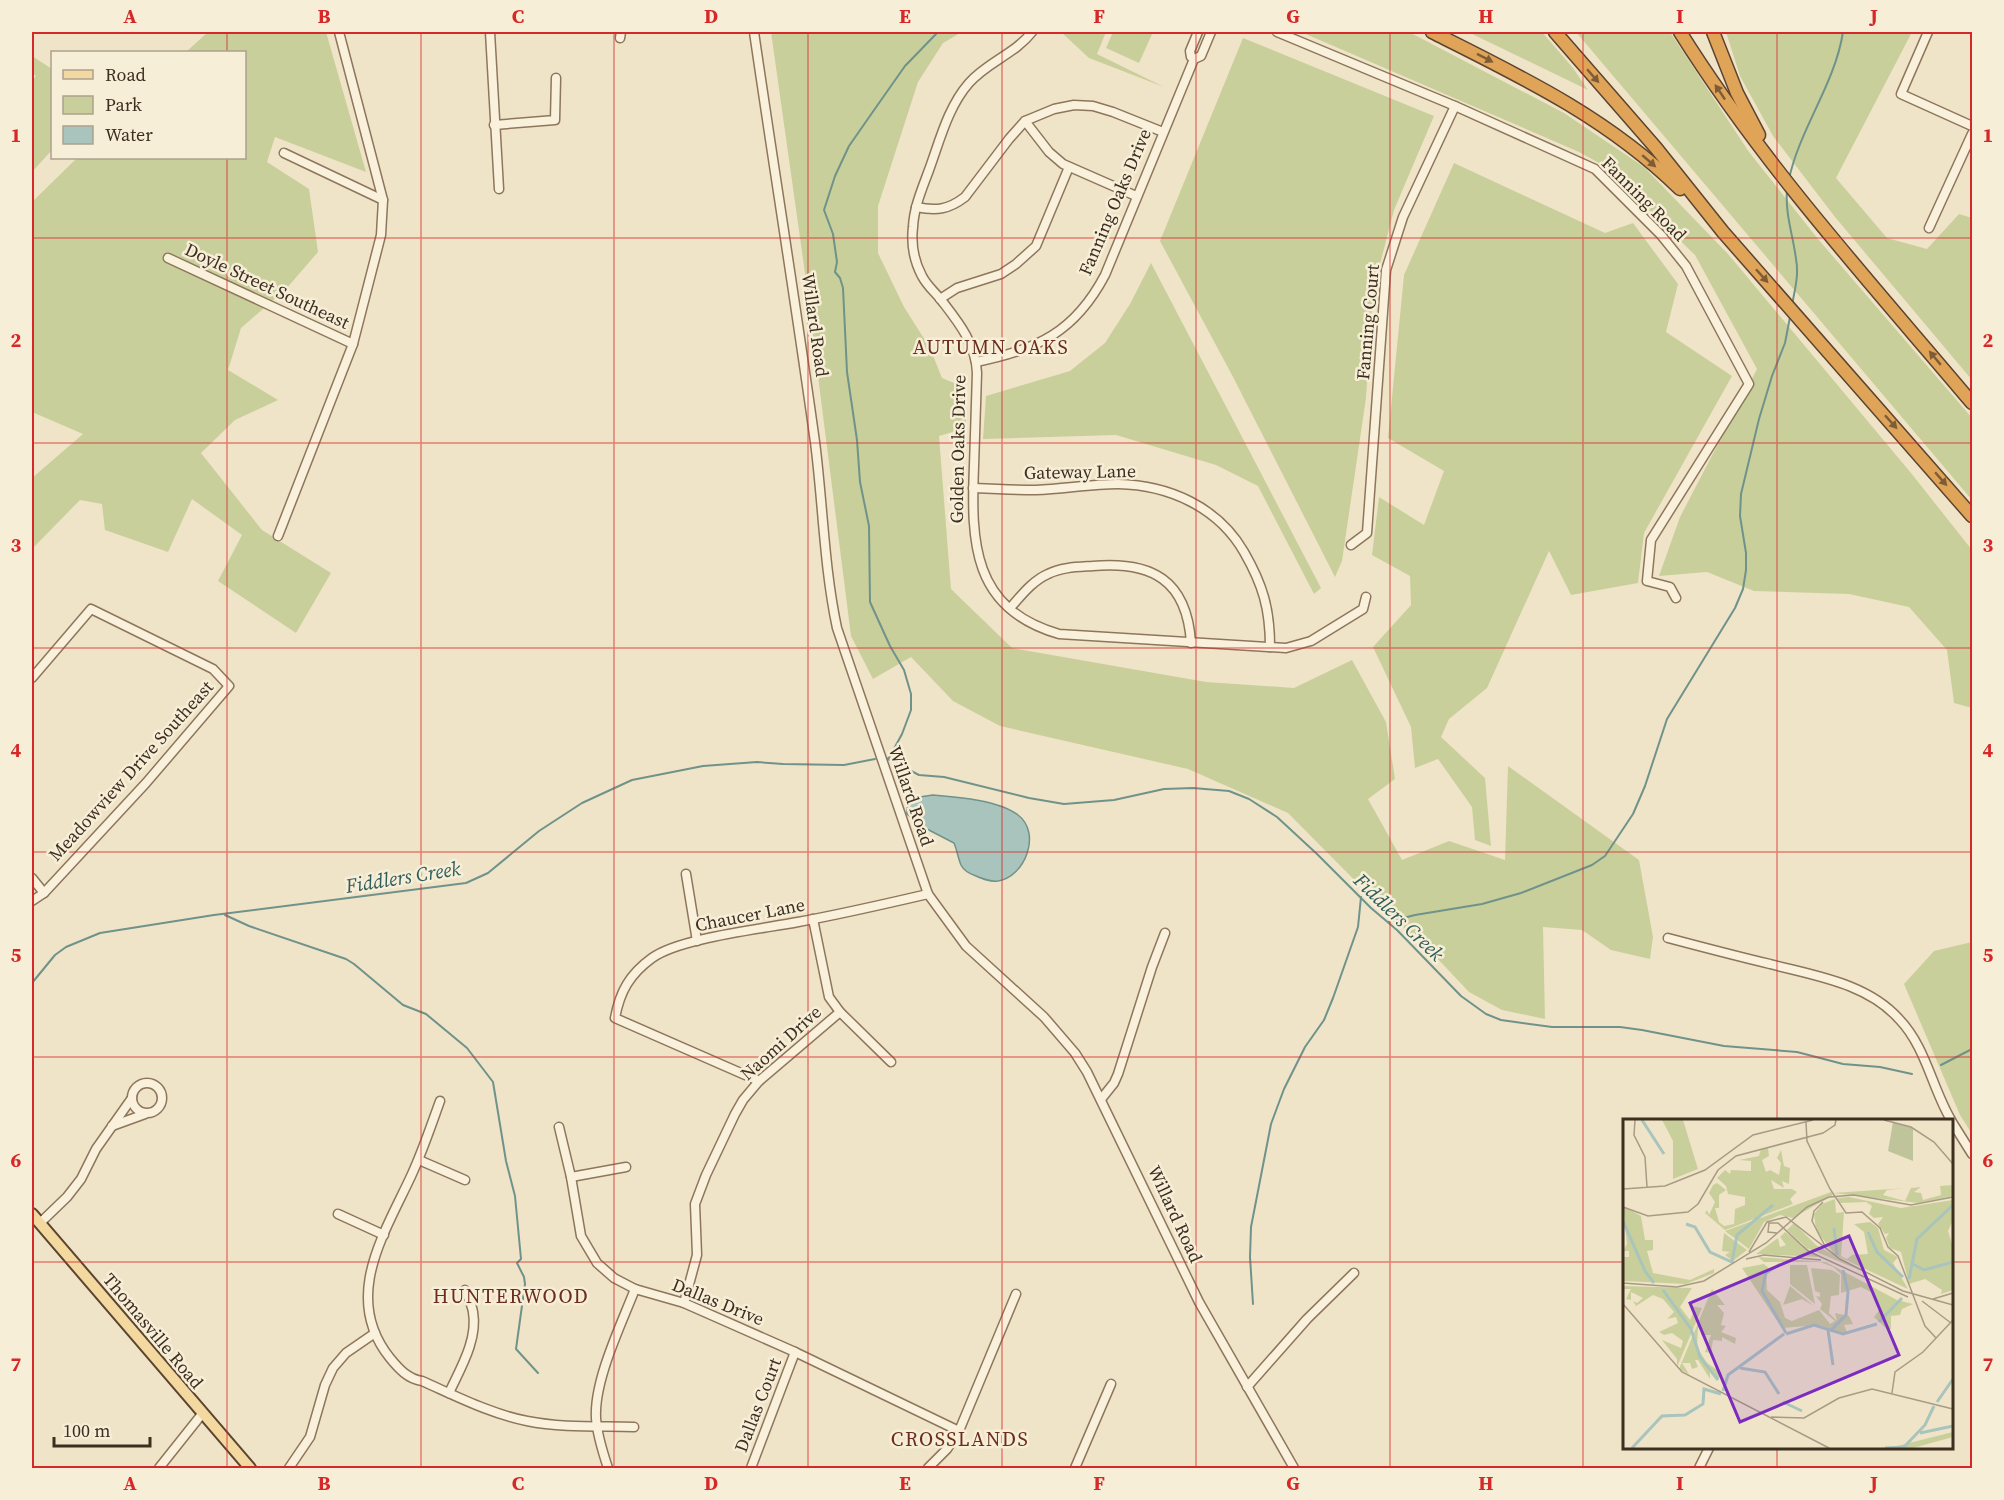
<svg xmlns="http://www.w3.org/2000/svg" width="2004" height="1500" font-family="'Source Serif 4',serif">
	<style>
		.green { fill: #c9cf9b }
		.water { fill: #a9c4bc; stroke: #6f938a; stroke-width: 1.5 }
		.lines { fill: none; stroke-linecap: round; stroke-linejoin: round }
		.stream { stroke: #6f938a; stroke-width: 2 }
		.minor-casing { stroke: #8d765c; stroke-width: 11 }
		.major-casing { stroke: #5b4430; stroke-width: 14 }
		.highway-casing { stroke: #5b4430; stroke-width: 15 }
		.minor { stroke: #faf1dc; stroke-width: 8 }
		.major { stroke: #f3d9a0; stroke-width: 10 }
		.highway { stroke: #e0a458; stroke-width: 12 }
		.oneway { fill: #7e5d36 }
		.grid { fill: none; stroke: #d62828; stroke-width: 1.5; stroke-opacity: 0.55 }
		.labels { text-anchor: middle; stroke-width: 5; stroke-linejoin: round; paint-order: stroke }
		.street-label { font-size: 18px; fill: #3d2e20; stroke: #f7eed8 }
		.neighbourhood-label { font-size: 20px; letter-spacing: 1.5px; fill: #6b2e1e; stroke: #f7eed8 }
		.water-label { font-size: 20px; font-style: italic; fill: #2f5d5a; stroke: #f7eed8 }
		.inset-river { fill: none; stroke: #a9c4bc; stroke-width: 3 }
		.inset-road { fill: none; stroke: #a89b85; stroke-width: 1.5 }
		.view { fill: #7b2cbf; fill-opacity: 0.15; stroke: #7b2cbf; stroke-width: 3 }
		.inset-edge { fill: none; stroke: #3d2e20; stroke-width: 3 }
		.neatline { fill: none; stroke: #d62828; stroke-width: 2 }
		.grid-label { font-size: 20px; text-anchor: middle; font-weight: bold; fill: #d62828 }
	</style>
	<rect width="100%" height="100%" fill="#f0e4c8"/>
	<g class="green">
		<polygon points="208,32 326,32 366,172 275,137 267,162 309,189 318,252 286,289 241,328 228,370 278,400 235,420 201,453 262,530 331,573 296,633 218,581 242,535 192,499 168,552 105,530 102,504 80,500 33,548 32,559 32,478 83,434 32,412 32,202 77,158 244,158 244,52 186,52"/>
		<polygon points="771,32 962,32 943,43 918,82 878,206 878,253 904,307 930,348 942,378 966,388 966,428 939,436 951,589 1012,648 1206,682 1294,688 1352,660 1386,722 1395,779 1368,799 1402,860 1449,841 1505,860 1508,766 1639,860 1653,937 1650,959 1611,950 1582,930 1543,927 1545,1019 1502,1010 1469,992 1434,955 1385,911 1288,813 1188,769 1000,726 953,701 911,657 873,679 851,636 804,266"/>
		<polygon points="1061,32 1106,32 1097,54 1164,87 1089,58"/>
		<polygon points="1113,32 1153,32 1139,63 1106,48"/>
		<polygon points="1301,32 1409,32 1564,113 1644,167 1728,254 1911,473 1972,550 1972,708 1954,703 1947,650 1909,607 1849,594 1754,591 1707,572 1659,576 1680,517 1757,369 1695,255 1601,164 1579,152"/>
		<polygon points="1468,32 1542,32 1573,68 1588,90"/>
		<polygon points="1576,32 1670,32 1749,152 1818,239 1972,418 1972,500"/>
		<polygon points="1726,32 1912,32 1836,178 1887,238 1927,249 1959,214 1972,218 1972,380 1835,217 1773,136 1740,76"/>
		<polygon points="1243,38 1434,116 1394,210 1373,291 1366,398 1342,561 1335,577 1232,375 1160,241"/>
		<polygon points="32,56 52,69 52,150 32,172 32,81 36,76 32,73"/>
		<polygon points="1454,163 1605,233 1633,223 1678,284 1666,332 1732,376 1644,533 1638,583 1571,595 1549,551 1487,688 1449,719 1441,737 1485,778 1491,846 1475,840 1472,807 1438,759 1415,768 1411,727 1373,647 1411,605 1410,576 1372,555 1379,497 1424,525 1444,471 1388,438 1404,275"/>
		<polygon points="1151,263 1321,588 1314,594 1258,486 1216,465 1116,435 983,439 986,396 1070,371 1105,343 1130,304"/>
		<polygon points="1972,942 1972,1134 1960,1115 1904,984 1934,951"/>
	</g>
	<path class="water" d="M933 795C957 797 999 800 1018 815 1042 833 1025 877 998 881 990 882 983 879 976 876 970 874 964 871 961 865 958 858 957 850 954 843L927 829 907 814C906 796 920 797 933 795Z"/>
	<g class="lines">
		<g class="stream">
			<path d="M1789 179C1800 128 1835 84 1843 32"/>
			<path d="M1787 190C1785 214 1793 235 1796 259 1799 275 1795 289 1792 305"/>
			<polyline points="886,758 919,775 944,777 1029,798 1064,804 1114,800 1164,789 1193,788 1229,791 1249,799 1277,817 1317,854 1371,908 1397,930 1461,996 1486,1014 1501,1020 1552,1027 1620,1027 1642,1030 1724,1046 1797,1052 1843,1064 1880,1067 1912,1074"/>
			<polyline points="889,758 902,734 911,710 911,694 904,670 890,646 870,602 869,526 860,482 857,440 847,372 843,288 840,278 835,272 837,262 833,234 824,210 835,176 849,146 872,113 905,66 938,32"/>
			<polyline points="225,915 249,926 346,959 354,964 403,1005 426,1014 467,1048 493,1082 506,1161 515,1196 521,1259 517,1263 524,1277 525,1284 516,1349 538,1373"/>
			<polyline points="1388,922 1415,915 1482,904 1521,893 1592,865 1605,856 1633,814 1645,786 1667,719 1735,608 1743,589 1746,570 1746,553 1740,516 1741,494 1759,419 1772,376 1785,343 1790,317"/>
			<polyline points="32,983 55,955 66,947 100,933 214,915 466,883 488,873 539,831 582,803 632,780 703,766 757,762 783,764 844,765 875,759"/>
			<polyline points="1941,1065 1972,1049"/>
			<polyline points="1253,1304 1250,1257 1251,1227 1271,1124 1284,1089 1305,1047 1324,1020 1333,998 1358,927 1361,897"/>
		</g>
		<g class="minor-casing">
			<g id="minor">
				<polyline points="490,32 499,189"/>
				<path d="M754 32C774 169 796 305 815 442 823 504 824 567 837 628L928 894 966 946 1044 1017 1075 1053 1087 1072 1199 1302 1294 1468"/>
				<path d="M1032 32C1015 54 987 62 969 83 948 107 940 140 929 170 922 189 914 207 913 227 911 244 914 261 922 276 927 286 935 292 942 301 959 323 976 344 977 373 976 404 975 435 974 466 971 542 972 609 1059 634L1286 648 1311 641 1363 609 1366 597"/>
				<polyline points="1277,32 1455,106 1595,169 1661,235 1686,266 1749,384 1651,540 1647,581 1670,587 1676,598"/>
				<polyline points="1928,32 1901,94 1972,126"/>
				<polyline points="620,38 621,32"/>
				<polyline points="1194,59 1191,57 1190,51 1198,32"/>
				<polyline points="1025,121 1049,152 1063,164 1136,196"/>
				<polyline points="494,125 555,120 556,78"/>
				<polyline points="284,153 383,200"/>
				<path d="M916 207C936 211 948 210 965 197L1009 139 1025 121 1054 109 1074 105 1093 106 1113 112 1163 132"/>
				<polyline points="1929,228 1972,134"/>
				<polyline points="168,258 353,344"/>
				<polyline points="940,299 957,288 1001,274 1016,264 1036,246 1069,167"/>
				<path d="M976 362C1037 350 1075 332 1105 275L1194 59 1201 56 1211 32"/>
				<path d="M973 488C994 489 1015 490 1036 490 1064 489 1091 484 1118 484 1169 485 1218 507 1244 552 1263 585 1270 609 1270 647"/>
				<polyline points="278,536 353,344 381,235 383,200 339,32"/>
				<polyline points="1351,545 1367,533 1386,270 1403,217 1455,106"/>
				<path d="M1010 608C1021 596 1032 581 1048 574 1062 567 1078 567 1093 566 1152 561 1187 580 1191 643"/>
				<polyline points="32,678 91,609 213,669 229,686 146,783 44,893 32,901"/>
				<polyline points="686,874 697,941"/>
				<polyline points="32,878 44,893"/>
				<polyline points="813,919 829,997 840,1012 891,1062"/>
				<path d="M1668 938C1702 947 1736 956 1770 964 1815 976 1867 983 1899 1019 1926 1047 1932 1088 1951 1120"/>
				<path d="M759 1081 615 1018C620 991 630 974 652 958 679 938 762 929 798 922 842 914 885 904 928 894"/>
				<circle cx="147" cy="1098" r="15"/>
				<polyline points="1102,1098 1114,1083 1118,1074 1152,967 1165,933"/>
				<path d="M440 1101C431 1126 423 1150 412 1174 385 1233 341 1297 390 1358 399 1369 408 1379 422 1381 456 1396 491 1414 527 1421 562 1428 599 1426 634 1427"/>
				<polyline points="1952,1122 1972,1154"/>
				<polyline points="112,1126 145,1114"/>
				<polyline points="559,1127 571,1177 581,1236 597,1263 614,1278 635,1289 684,1303 795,1352 959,1431"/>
				<polyline points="419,1160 465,1180"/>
				<polyline points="571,1177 626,1167"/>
				<polyline points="338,1214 384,1235"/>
				<polyline points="40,1223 67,1197 81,1179 96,1149 132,1098"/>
				<polyline points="684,1303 697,1255 695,1204 706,1175 735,1114 743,1100 759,1081 840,1012"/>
				<polyline points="1247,1387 1307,1319 1354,1273"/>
				<path d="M449 1393C460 1369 478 1340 473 1312 472 1305 468 1297 465 1290"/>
				<polyline points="159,1468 202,1414"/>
				<polyline points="289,1468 310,1437 325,1385 333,1368 346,1353 375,1333"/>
				<path d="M608 1468C603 1453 597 1435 596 1418 594 1380 621 1325 635 1289"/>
				<polyline points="751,1468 795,1352"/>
				<polyline points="928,1468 947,1449 959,1431 1016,1294"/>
				<polyline points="1075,1468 1111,1384"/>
				<polyline points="1699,1468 1709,1448"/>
			</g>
		</g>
		<g class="major-casing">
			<polyline id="major" points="32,1214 250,1468"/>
		</g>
		<g class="highway-casing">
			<g id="highway">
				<path d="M1432 32C1522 77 1608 118 1680 189"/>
				<polyline points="1555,32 1656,148 1723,232 1972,516"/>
				<path d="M1680 32C1764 166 1871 283 1972 403"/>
				<polyline points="1713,32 1737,93 1759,135"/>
			</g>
		</g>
		<use href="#minor" class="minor"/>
		<use href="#major" class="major"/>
		<use href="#highway" class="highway"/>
	</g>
	<defs><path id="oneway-solid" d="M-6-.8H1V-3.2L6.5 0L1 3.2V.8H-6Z" transform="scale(1.5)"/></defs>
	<g class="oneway">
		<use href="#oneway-solid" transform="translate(1485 58) rotate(27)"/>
		<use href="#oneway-solid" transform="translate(1593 76) rotate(49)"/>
		<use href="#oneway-solid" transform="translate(1720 92) rotate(-124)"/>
		<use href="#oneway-solid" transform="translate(1649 161) rotate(41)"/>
		<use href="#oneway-solid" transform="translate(1762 276) rotate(48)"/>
		<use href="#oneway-solid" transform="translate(1935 358) rotate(-130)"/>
		<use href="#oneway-solid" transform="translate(1891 422) rotate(48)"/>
		<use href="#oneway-solid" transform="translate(1941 479) rotate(49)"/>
	</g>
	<path class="grid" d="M227 32V52M421 32V1468M614 32V1468M808 32V1468M1002 32V1468M1196 32V1468M1390 32V1468M1583 32V1468M1777 32V1120M227 158V1468M32 238H1972M32 443H1972M32 648H1972M32 852H1972M32 1057H1972M32 1262H1624M1952 1262H1972M1777 1448V1468"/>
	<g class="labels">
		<g class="street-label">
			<text transform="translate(1644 199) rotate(45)" y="6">Fanning Road</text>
			<text transform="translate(1115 202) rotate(-67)" y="6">Fanning Oaks Drive</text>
			<text transform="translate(267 286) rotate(25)" y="6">Doyle Street Southeast</text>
			<text transform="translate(1368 322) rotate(-85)" y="6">Fanning Court</text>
			<text transform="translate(815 325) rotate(82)" y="6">Willard Road</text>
			<text transform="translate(958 449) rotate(-89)" y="6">Golden Oaks Drive</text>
			<text transform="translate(1080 472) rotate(-1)" y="6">Gateway Lane</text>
			<text transform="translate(131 771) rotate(-48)" y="6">Meadowview Drive Southeast</text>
			<text transform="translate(911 796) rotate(71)" y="6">Willard Road</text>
			<text transform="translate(750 915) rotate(-11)" y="6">Chaucer Lane</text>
			<text transform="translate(781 1043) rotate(-42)" y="6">Naomi Drive</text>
			<text transform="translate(1175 1214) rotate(65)" y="6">Willard Road</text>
			<text transform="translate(718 1302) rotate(22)" y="6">Dallas Drive</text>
			<text transform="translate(153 1331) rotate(50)" y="6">Thomasville Road</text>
			<text transform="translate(758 1405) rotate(-69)" y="6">Dallas Court</text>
		</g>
		<g class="neighbourhood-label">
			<text x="991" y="354">AUTUMN OAKS</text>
			<text x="511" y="1303">HUNTERWOOD</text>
			<text x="960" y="1446">CROSSLANDS</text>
		</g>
		<g class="water-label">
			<text transform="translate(403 877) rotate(-9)" y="7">Fiddlers Creek</text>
			<text transform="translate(1399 917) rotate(44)" y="7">Fiddlers Creek</text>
		</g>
	</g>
	<g transform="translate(1623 1119)">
		<rect width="330" height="330" fill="#f0e4c8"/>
		<path d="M39 1H60L75 50 50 60V22ZM145 29 146 37 139 41 143 53 147 51 156 56 158 44 154 39 158 31 161 47 167 49 166 65 159 62 161 69 148 61 151 70H169L174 73 167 80 170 85 102 111 82 94 84 91 86 96 92 83 86 74 90 66 94 64 103 71 96 76V89H92L96 103 101 107 111 105 112 90 122 86V78L105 75 103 67 94 59 102 51 107 55 108 51 128 52V42L116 41 136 37 138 30ZM330 66V77L295 84 210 74 283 69 264 71 260 76 282 82 288 69 298 68 291 73 298 74 300 81 318 76 317 67ZM208 73 210 76 170 99 157 96 141 103 126 130 102 112ZM226 78 278 89 330 81V101L325 112 330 128V171L318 175 319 171 302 160 286 165 278 133 267 129 263 119 266 114 262 115 255 105 260 98 251 99 246 95 249 87 243 83 217 84 214 79ZM212 80 213 94 221 93 218 137 224 140 229 136 245 135 241 113 231 105 247 103 255 109 261 131 275 138 270 144 285 170 212 136 193 111 191 95 199 85ZM0 87 18 97 22 121H30V131L24 132 30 154 67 161 91 150V154L63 165 0 162V138H6V132H0L4 125ZM171 104 193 126 241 153 184 129 164 111ZM162 113 196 138 133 135 155 119 157 128 163 126 157 118ZM101 114 124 131 110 142 102 136 107 133 99 132ZM135 138 203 143 274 181 290 185 279 190 277 196 268 197V210H264L251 198 258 189 250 174 238 168 218 174V155L210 148 197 143H141ZM141 145 148 151 143 156 144 171 157 183 162 199 169 202 196 191 207 205 212 202 197 190 199 185 193 177 197 178V174L192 172 188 149 209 151 217 156 216 176 208 177 206 194 214 202 212 194 226 197 230 205 221 206 224 213 220 214 196 206 159 209 119 149ZM167 146H184L192 185 167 165ZM0 167 69 169 57 188 67 201 72 190 66 187 79 189 54 248V240L39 221 58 229 60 222 49 214 41 216 36 213 55 204 53 198 44 200 51 193 40 180 30 176 13 187 10 182 14 184 20 179 8 173V181L3 180 8 170H0ZM167 167 191 187 179 180 160 186ZM89 170 102 186H94L101 194 98 206 103 207 98 213 113 219 112 225 99 218V222L90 221 88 234 82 233 88 216H78V208L75 209 74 228 84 244 99 254 95 260 87 252V260L75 241H72L75 248 69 250 67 244H59L66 255 56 250ZM330 313V318L290 329H266Z" fill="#c9cf9b"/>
		<path d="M270 3 290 9V42L265 32Z" fill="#bfc49a"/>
		<path class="inset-river" d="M19 1 41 35M0 102 22 152 31 164M63 105 72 108 87 133 109 143 114 116 150 86M211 109 214 136M245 113 254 133 280 158M157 145 143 154 139 172 163 214M290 145 301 151 330 143M286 160 294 120 330 86M40 171 68 210 77 238 95 261M256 203 279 179M205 211 210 246M208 211 223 196 225 173 220 151M163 215 191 206 220 215 254 205M117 249 142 253 156 275M100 272 105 256 161 215M160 283 179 292M314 283 330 260M297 314 330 307M9 329 39 297 62 296 80 285 81 270 98 275M262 329 281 328 302 306 311 287"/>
		<path class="inset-road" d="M12 1 11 16 22 38 24 68M261 1 288 8 311 23 330 45M183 3 184 22 207 70 223 94 239 93 257 109 265 128 275 137 302 207 313 219M0 70 42 67 82 51 130 16 190 1M200 83 191 92 189 102 203 129M0 88 25 97 65 93 75 85 95 51 113 37 200 14 212 6 213 1M154 114 145 113 146 104H155L185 132 285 178M126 133 144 103 163 98 217 140 280 172 330 186M123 140 141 136 198 141M0 164 54 168 81 162 143 124 184 88 206 78 231 76 288 86 330 78M310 180 330 174M299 182 328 204M0 185 59 253 206 329M269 274 272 253 300 233 330 201M148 298 181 299 216 279 249 270 330 290"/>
		<path class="view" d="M226 117 276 236 117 303 67 184Z"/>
		<rect width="330" height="330" class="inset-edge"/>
	</g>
	<rect width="2004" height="1500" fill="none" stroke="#f7eed8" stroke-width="66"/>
	<rect x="51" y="51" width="195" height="108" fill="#f7eed8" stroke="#ada18e" stroke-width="1.5"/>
	<rect x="63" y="70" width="30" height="9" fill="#f3d9a0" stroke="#ada18e" stroke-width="1.5"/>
	<text x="105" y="81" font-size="18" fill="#3d2e20">Road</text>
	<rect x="63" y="96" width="30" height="18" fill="#c9cf9b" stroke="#ada18e" stroke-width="1.5"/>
	<text x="105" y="111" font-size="18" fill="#3d2e20">Park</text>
	<rect x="63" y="126" width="30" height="18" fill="#a9c4bc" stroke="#ada18e" stroke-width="1.5"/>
	<text x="105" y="141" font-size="18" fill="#3d2e20">Water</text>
	<path d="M54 1437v9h96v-9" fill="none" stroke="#3d2e20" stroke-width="3"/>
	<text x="63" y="1437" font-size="18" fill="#3d2e20" stroke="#f7eed8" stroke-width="4.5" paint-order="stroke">100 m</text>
	<rect x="33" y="33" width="1938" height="1434" class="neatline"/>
	<g class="grid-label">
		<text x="130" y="23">A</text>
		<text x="324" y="23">B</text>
		<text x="518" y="23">C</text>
		<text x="711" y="23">D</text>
		<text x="905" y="23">E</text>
		<text x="1099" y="23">F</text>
		<text x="1293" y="23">G</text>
		<text x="1486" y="23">H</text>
		<text x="1680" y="23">I</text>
		<text x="1874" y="23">J</text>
		<text x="16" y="142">1</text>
		<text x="1988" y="142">1</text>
		<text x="16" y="347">2</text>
		<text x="1988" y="347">2</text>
		<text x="16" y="552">3</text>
		<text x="1988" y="552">3</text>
		<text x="16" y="757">4</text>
		<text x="1988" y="757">4</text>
		<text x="16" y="962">5</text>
		<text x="1988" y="962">5</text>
		<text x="16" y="1167">6</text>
		<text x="1988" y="1167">6</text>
		<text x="16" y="1371">7</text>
		<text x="1988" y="1371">7</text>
		<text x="130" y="1490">A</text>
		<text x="324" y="1490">B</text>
		<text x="518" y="1490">C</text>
		<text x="711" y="1490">D</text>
		<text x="905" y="1490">E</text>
		<text x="1099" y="1490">F</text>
		<text x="1293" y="1490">G</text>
		<text x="1486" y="1490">H</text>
		<text x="1680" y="1490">I</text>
		<text x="1874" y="1490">J</text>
	</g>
</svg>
